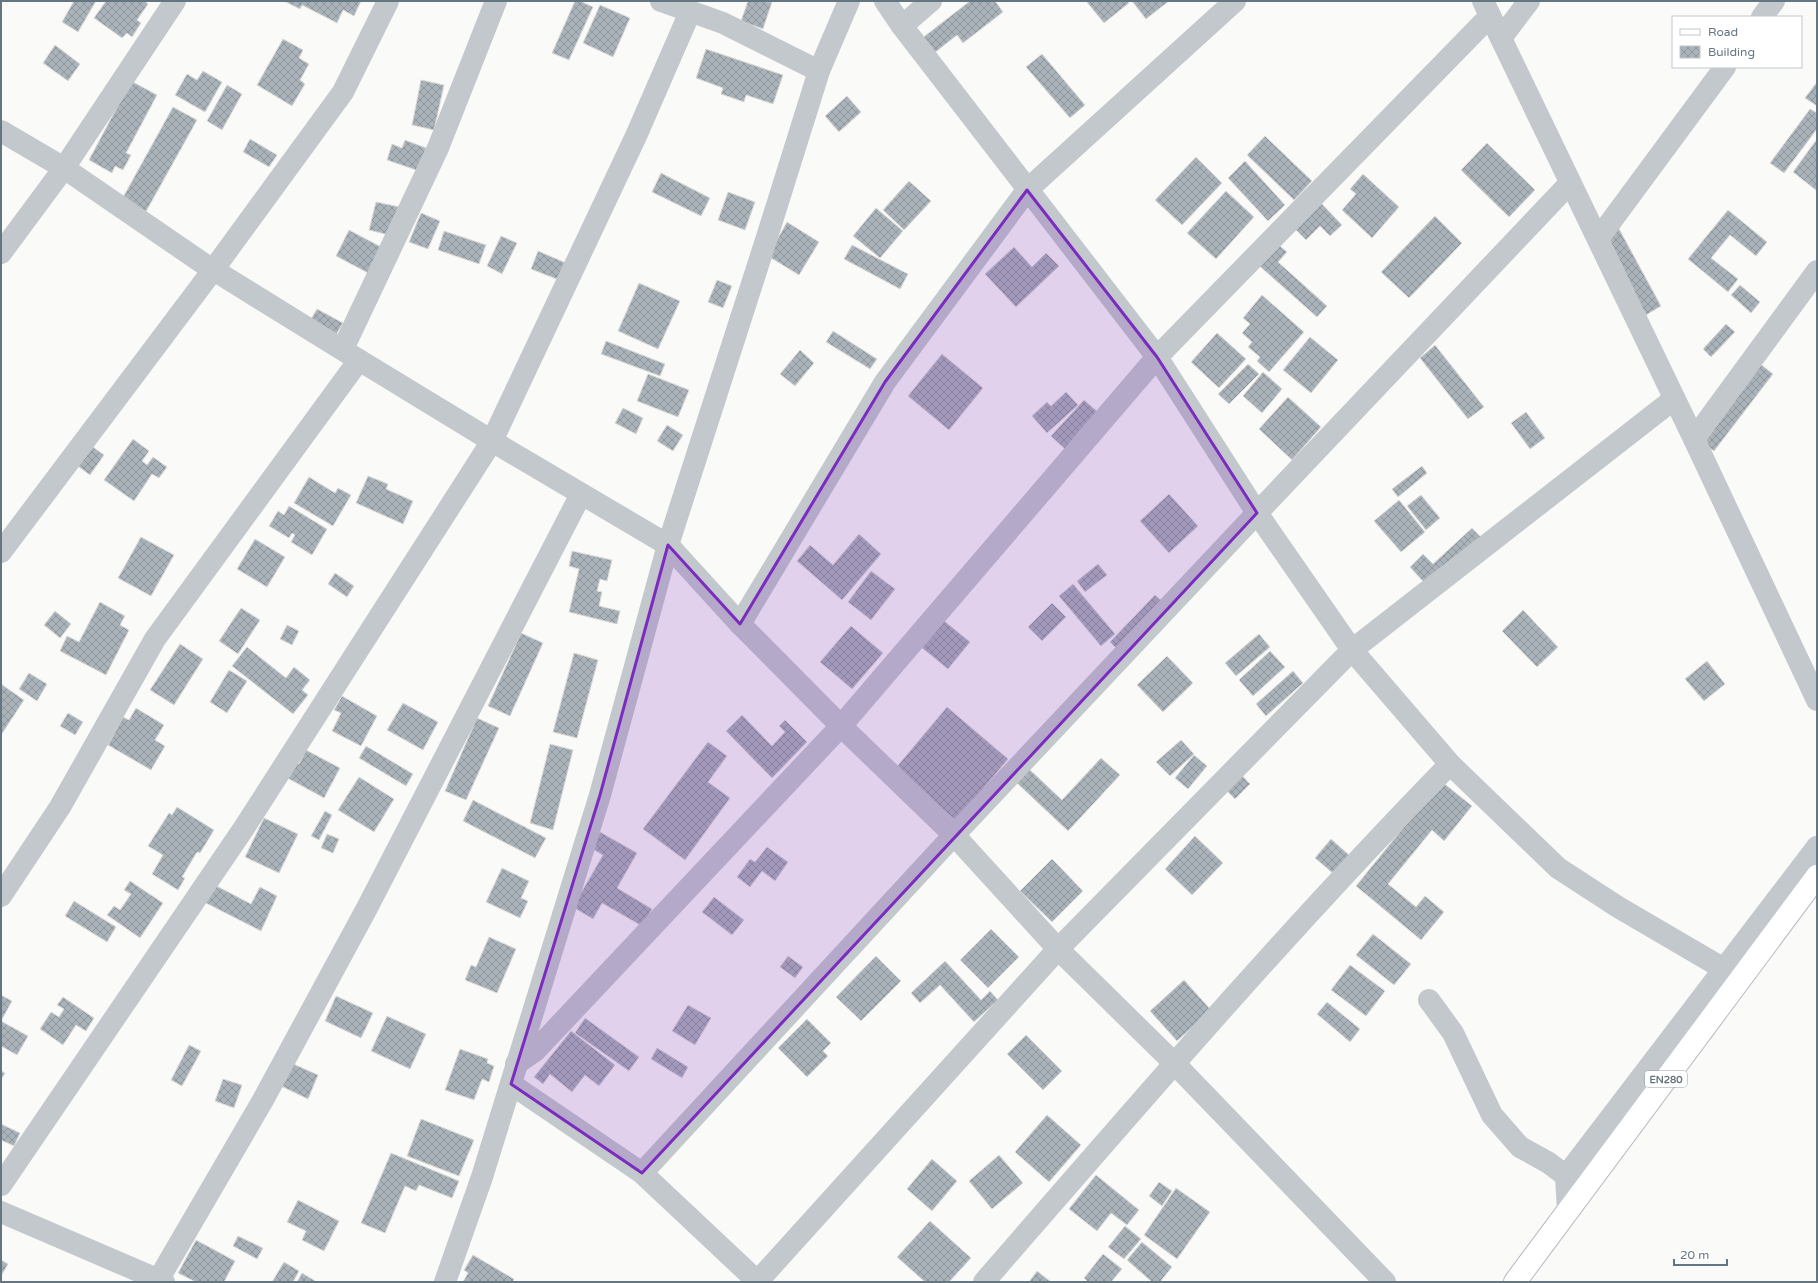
<svg xmlns="http://www.w3.org/2000/svg" width="1818" height="1283" font-family="'Varela Round',sans-serif">
	<style>
		.building { fill: url(#building-cross-hatch); stroke: #dcdcda }
		.lines { fill: none; stroke-linecap: round; stroke-linejoin: round }
		.major-casing { stroke: #b5babe; stroke-width: 24 }
		.minor { stroke: #c3c8cc; stroke-width: 22 }
		.major { stroke: #fff; stroke-width: 22 }
		.marked { fill: #7b2cbf; fill-opacity: 0.2; stroke: #7b2cbf; stroke-width: 3; stroke-linejoin: round }
		.labels { text-anchor: middle; stroke-width: 4; stroke-linejoin: round; paint-order: stroke }
		.shield { fill: #fff; stroke: #939fa8; stroke-width: 1 }
		.shield-label { font-size: 10px; font-weight: bold; fill: #657683 }
	</style>
	<defs>
		<pattern id="building-cross-hatch" width="8" height="8" patternUnits="userSpaceOnUse"><rect width="8" height="8" fill="#aab3b9"/><path d="M0 0l8 8M0 8l8-8" fill="none" stroke="#8e969c"/></pattern>
	</defs>
	<rect width="100%" height="100%" fill="#fafaf8"/>
	<g class="building">
		<polygon points="74,1 96,1 78,32 62,22"/>
		<polygon points="106,1 145,1 148,4 137,20 141,23 132,37 127,33 122,38 94,18"/>
		<polygon points="284,1 361,1 354,16 343,10 337,23 302,5 300,9"/>
		<polygon points="575,1 580,1 593,7 569,60 552,53"/>
		<polygon points="748,1 772,2 763,29 741,21"/>
		<polygon points="970,1 995,1 1003,12 963,43 957,35 933,54 921,39"/>
		<polygon points="1086,1 1127,1 1129,3 1104,23"/>
		<polygon points="1132,1 1169,1 1146,19"/>
		<polygon points="600,5 630,18 613,57 583,43"/>
		<polygon points="283,39 303,50 299,58 309,64 300,80 305,84 292,106 257,85"/>
		<polygon points="55,45 80,64 68,81 43,63"/>
		<polygon points="706,49 783,75 773,104 746,95 744,102 721,94 723,88 696,78"/>
		<polygon points="1042,54 1085,105 1070,118 1026,67"/>
		<polygon points="203,71 222,82 205,112 175,95 187,74 197,80"/>
		<polygon points="421,80 444,85 434,130 412,125"/>
		<polygon points="131,81 157,95 126,153 131,155 123,170 115,166 112,173 89,160"/>
		<polygon points="1817,82 1817,106 1805,98"/>
		<polygon points="227,85 242,94 222,130 207,121"/>
		<polygon points="847,96 861,112 839,132 825,116"/>
		<polygon points="173,107 197,120 144,215 121,201"/>
		<polygon points="1810,109 1817,113 1817,129 1784,173 1770,163"/>
		<polygon points="1265,136 1312,181 1294,200 1247,155"/>
		<polygon points="250,139 277,155 269,167 243,152"/>
		<polygon points="1817,139 1817,191 1793,172"/>
		<polygon points="405,140 426,148 419,171 387,160 392,144 402,148"/>
		<polygon points="1487,143 1535,190 1509,217 1461,170"/>
		<polygon points="1196,157 1222,183 1182,225 1155,200"/>
		<polygon points="1245,161 1285,205 1268,221 1228,178"/>
		<polygon points="661,173 710,198 701,216 652,192"/>
		<polygon points="1363,174 1399,207 1372,238 1342,210 1356,194 1350,189"/>
		<polygon points="909,181 931,201 904,230 883,210"/>
		<polygon points="1226,191 1254,217 1216,259 1187,233"/>
		<polygon points="728,192 755,202 745,230 718,220"/>
		<polygon points="376,202 400,207 393,236 369,230"/>
		<polygon points="1321,203 1342,225 1330,236 1320,226 1306,240 1295,229"/>
		<polygon points="876,208 903,231 880,258 853,236"/>
		<polygon points="1728,210 1767,242 1756,256 1730,235 1711,258 1738,279 1728,292 1688,259"/>
		<polygon points="421,213 440,221 428,249 409,242"/>
		<polygon points="1435,216 1462,243 1409,298 1381,272"/>
		<polygon points="787,222 819,242 799,275 768,256"/>
		<polygon points="1618,227 1661,306 1646,315 1603,235"/>
		<polygon points="349,230 383,248 370,274 336,256"/>
		<polygon points="444,231 486,245 479,264 438,250"/>
		<polygon points="501,236 517,243 502,274 487,266"/>
		<polygon points="1274,241 1287,252 1278,262 1327,306 1317,317 1255,262"/>
		<polygon points="852,245 908,274 900,289 844,259"/>
		<polygon points="1014,247 1032,267 1046,253 1059,266 1016,307 985,274"/>
		<polygon points="538,251 566,263 559,280 531,269"/>
		<polygon points="717,280 732,286 723,308 708,302"/>
		<polygon points="639,283 680,301 658,349 618,331"/>
		<polygon points="1740,285 1760,302 1751,313 1731,295"/>
		<polygon points="1262,295 1304,332 1269,372 1257,361 1260,357 1248,347 1252,342 1242,333 1250,324 1243,318"/>
		<polygon points="317,309 343,323 333,340 308,324"/>
		<polygon points="1726,324 1735,332 1711,357 1703,349"/>
		<polygon points="833,331 877,359 870,369 826,342"/>
		<polygon points="1217,333 1246,359 1219,388 1191,362"/>
		<polygon points="1310,337 1338,360 1311,393 1283,370"/>
		<polygon points="606,341 665,364 660,376 601,354"/>
		<polygon points="1435,345 1484,407 1468,419 1420,358"/>
		<polygon points="800,350 814,363 795,386 780,374"/>
		<polygon points="942,354 983,388 949,430 908,396"/>
		<polygon points="1759,363 1773,374 1714,451 1699,440"/>
		<polygon points="1248,364 1259,374 1229,404 1218,394"/>
		<polygon points="1263,372 1282,389 1262,413 1243,396"/>
		<polygon points="648,374 689,390 678,417 637,401"/>
		<polygon points="1066,392 1078,405 1047,433 1032,416 1047,402 1051,406"/>
		<polygon points="1288,397 1321,427 1292,460 1259,429"/>
		<polygon points="1084,400 1100,414 1066,450 1051,436"/>
		<polygon points="623,408 643,418 636,434 615,423"/>
		<polygon points="1526,412 1545,438 1530,449 1511,423"/>
		<polygon points="667,425 683,435 673,451 657,441"/>
		<polygon points="133,439 149,451 142,461 147,465 153,457 167,467 159,478 152,474 134,501 104,480"/>
		<polygon points="89,444 104,455 90,475 75,464"/>
		<polygon points="1422,466 1427,473 1398,497 1392,489"/>
		<polygon points="368,476 388,484 386,489 413,501 403,524 356,503"/>
		<polygon points="309,477 335,493 338,488 351,495 333,526 294,503"/>
		<polygon points="1169,494 1198,526 1169,553 1140,521"/>
		<polygon points="1421,495 1440,518 1426,530 1407,506"/>
		<polygon points="1399,500 1425,532 1401,552 1374,521"/>
		<polygon points="289,506 327,529 312,555 291,542 295,535 292,533 289,538 269,526 278,511 284,515"/>
		<polygon points="1472,528 1482,538 1429,588 1410,567 1423,554 1433,564"/>
		<polygon points="859,534 881,554 842,600 797,561 810,545 833,565"/>
		<polygon points="141,537 174,555 151,596 118,578"/>
		<polygon points="255,539 285,557 267,587 237,569"/>
		<polygon points="572,551 612,560 607,581 600,579 597,591 602,592 599,606 620,611 617,624 569,612 579,569 569,566"/>
		<polygon points="1098,564 1107,575 1085,592 1077,581"/>
		<polygon points="871,571 895,589 871,620 848,602"/>
		<polygon points="335,573 354,586 347,597 328,584"/>
		<polygon points="1073,584 1115,634 1101,646 1059,596"/>
		<polygon points="1155,595 1165,604 1120,652 1110,642"/>
		<polygon points="100,602 125,616 120,625 129,630 106,675 60,651 67,636 79,642"/>
		<polygon points="1052,603 1066,617 1042,641 1028,627"/>
		<polygon points="241,608 260,620 238,654 219,641"/>
		<polygon points="1523,610 1558,647 1537,667 1502,631"/>
		<polygon points="55,611 71,624 60,638 44,625"/>
		<polygon points="943,620 970,642 948,669 921,647"/>
		<polygon points="287,625 299,631 292,645 280,639"/>
		<polygon points="851,626 883,653 852,689 820,662"/>
		<polygon points="521,633 543,643 510,716 488,706"/>
		<polygon points="1259,634 1270,647 1236,676 1225,663"/>
		<polygon points="180,644 203,659 174,705 150,690"/>
		<polygon points="247,647 286,678 294,667 310,680 302,690 308,695 293,714 232,666"/>
		<polygon points="1270,651 1285,667 1253,696 1239,680"/>
		<polygon points="574,653 598,660 577,738 553,732"/>
		<polygon points="1167,656 1193,683 1163,712 1137,685"/>
		<polygon points="1707,661 1725,684 1704,701 1685,679"/>
		<polygon points="229,670 247,681 227,713 210,702"/>
		<polygon points="1293,671 1303,683 1266,716 1256,704"/>
		<polygon points="29,673 47,684 37,701 19,689"/>
		<polygon points="1,684 24,700 1,735"/>
		<polygon points="342,696 377,716 361,746 332,731 341,713 334,710"/>
		<polygon points="403,703 438,722 423,750 387,730"/>
		<polygon points="947,707 1008,759 956,821 895,769"/>
		<polygon points="136,708 164,725 155,740 165,746 151,770 108,745 123,717 129,720"/>
		<polygon points="68,713 83,722 75,735 60,726"/>
		<polygon points="742,715 772,746 785,732 779,726 785,720 807,742 772,778 726,731"/>
		<polygon points="477,718 499,728 466,800 445,791"/>
		<polygon points="1181,740 1194,754 1170,776 1156,762"/>
		<polygon points="708,742 727,756 708,782 730,798 685,860 643,829"/>
		<polygon points="550,744 573,750 553,830 530,823"/>
		<polygon points="366,746 413,774 406,786 359,758"/>
		<polygon points="306,750 340,768 324,798 282,775 290,760 299,764"/>
		<polygon points="1194,755 1207,766 1188,789 1175,778"/>
		<polygon points="1101,758 1120,775 1068,831 1016,782 1028,768 1062,800"/>
		<polygon points="1237,770 1250,784 1235,799 1221,785"/>
		<polygon points="359,777 394,799 374,832 338,810"/>
		<polygon points="1441,781 1472,806 1444,841 1432,830 1388,884 1416,907 1425,896 1444,912 1421,940 1356,886"/>
		<polygon points="473,800 546,838 535,858 463,821"/>
		<polygon points="177,807 214,830 200,853 197,852 182,877 185,878 178,890 152,874 163,855 148,846 169,813 172,815"/>
		<polygon points="325,811 332,815 319,840 311,836"/>
		<polygon points="264,818 298,834 279,873 245,857"/>
		<polygon points="600,832 637,853 617,888 652,909 642,926 602,903 593,919 573,907 603,855 591,848"/>
		<polygon points="327,834 339,839 333,853 321,848"/>
		<polygon points="1195,836 1223,863 1192,895 1165,869"/>
		<polygon points="1331,839 1358,863 1342,881 1315,858"/>
		<polygon points="767,847 788,862 775,881 762,871 750,887 737,877 750,859 755,862"/>
		<polygon points="1052,859 1083,891 1052,922 1020,891"/>
		<polygon points="502,868 529,881 521,898 528,901 520,918 486,902"/>
		<polygon points="130,881 163,903 140,938 107,915 114,906 120,910 131,894 124,890"/>
		<polygon points="209,882 251,904 260,887 277,896 261,931 200,900"/>
		<polygon points="714,897 744,920 732,935 702,912"/>
		<polygon points="74,901 116,927 107,942 65,916"/>
		<polygon points="991,929 1019,957 988,988 960,960"/>
		<polygon points="1373,934 1411,964 1394,985 1356,955"/>
		<polygon points="489,937 516,949 497,993 465,980 471,965 476,967"/>
		<polygon points="788,956 803,967 795,978 780,967"/>
		<polygon points="876,956 901,981 861,1021 836,997"/>
		<polygon points="945,961 981,1000 990,991 998,1000 974,1022 940,985 920,1003 911,993"/>
		<polygon points="1350,965 1385,991 1366,1016 1331,990"/>
		<polygon points="1184,980 1211,1010 1177,1041 1150,1011"/>
		<polygon points="1,995 12,1001 1,1021 28,1036 17,1055 1,1046"/>
		<polygon points="336,996 373,1013 361,1038 325,1021"/>
		<polygon points="63,997 94,1018 86,1031 76,1025 63,1045 40,1029 51,1012 59,1017 64,1009 57,1005"/>
		<polygon points="1327,1002 1360,1029 1350,1042 1317,1014"/>
		<polygon points="688,1005 711,1018 695,1045 672,1031"/>
		<polygon points="387,1016 426,1034 410,1069 371,1051"/>
		<polygon points="585,1018 639,1057 629,1071 575,1033"/>
		<polygon points="807,1019 831,1043 823,1051 828,1056 807,1077 778,1048"/>
		<polygon points="571,1031 615,1065 599,1086 585,1075 572,1092 550,1074 543,1084 534,1077"/>
		<polygon points="1026,1035 1062,1071 1043,1090 1007,1054"/>
		<polygon points="189,1045 201,1051 182,1086 171,1080"/>
		<polygon points="657,1048 688,1067 682,1078 651,1059"/>
		<polygon points="460,1049 488,1059 487,1063 494,1066 489,1082 482,1079 474,1100 445,1090"/>
		<polygon points="291,1063 318,1075 308,1099 281,1086"/>
		<polygon points="1,1071 5,1073 1,1080"/>
		<polygon points="223,1079 242,1085 234,1108 215,1101"/>
		<polygon points="1047,1115 1081,1145 1049,1182 1015,1152"/>
		<polygon points="421,1119 474,1140 459,1176 407,1156"/>
		<polygon points="1,1124 20,1133 14,1146 1,1140"/>
		<polygon points="391,1153 459,1181 452,1198 419,1185 416,1191 405,1186 385,1233 361,1223"/>
		<polygon points="999,1155 1023,1183 992,1209 969,1181"/>
		<polygon points="932,1159 957,1181 932,1211 907,1189"/>
		<polygon points="1096,1175 1139,1210 1127,1225 1111,1213 1097,1231 1069,1209"/>
		<polygon points="1159,1182 1172,1191 1162,1206 1149,1196"/>
		<polygon points="1176,1188 1210,1212 1177,1259 1144,1235"/>
		<polygon points="298,1200 339,1221 324,1251 302,1240 306,1231 287,1222"/>
		<polygon points="930,1221 971,1258 949,1282 925,1282 897,1257"/>
		<polygon points="1125,1226 1141,1239 1124,1259 1108,1247"/>
		<polygon points="238,1236 263,1248 257,1259 233,1246"/>
		<polygon points="196,1240 235,1261 224,1282 196,1282 178,1273"/>
		<polygon points="1142,1242 1172,1267 1160,1282 1152,1282 1127,1260"/>
		<polygon points="1103,1254 1122,1269 1111,1282 1088,1282 1084,1278"/>
		<polygon points="473,1255 514,1279 513,1282 463,1282 468,1273 464,1270"/>
		<polygon points="1,1260 8,1264 1,1276"/>
		<polygon points="284,1262 299,1271 293,1282 272,1282"/>
		<polygon points="1037,1271 1051,1282 1029,1282"/>
		<polygon points="302,1273 317,1282 297,1282"/>
	</g>
	<g class="lines">
		<g class="major-casing">
			<polyline id="major" points="1515,1282 1817,876"/>
		</g>
		<g class="minor">
			<polyline points="661,1 723,23 819,71"/>
			<polyline points="885,1 902,26 1157,357 1257,513 1570,183"/>
			<polyline points="1483,1 1694,439 1817,700"/>
			<polyline points="1762,17 1774,1"/>
			<polyline points="902,26 931,1"/>
			<polyline points="1501,38 1529,1"/>
			<polyline points="1,131 64,168 204,264 359,360 492,441 668,545 740,624 841,726 954,835 1058,949 1174,1063 1385,1282"/>
			<polyline points="1598,239 1725,67"/>
			<polyline points="1,253 64,168 175,1"/>
			<polyline points="343,349 438,148 496,1"/>
			<polyline points="1694,439 1817,271"/>
			<polyline points="1,552 213,270 343,92 388,1"/>
			<polyline points="740,624 885,382 1027,190 1235,1"/>
			<polyline points="1,896 60,807 155,639 359,360"/>
			<polyline points="1429,1000 1453,1033 1492,1115 1520,1147 1549,1163 1566,1176"/>
			<polyline points="516,1064 535,1051 841,726 1157,357 1490,16"/>
			<polyline points="511,1084 642,1173 758,1282"/>
			<polyline points="642,1173 954,835 1257,513 1352,650 1450,764 1558,868 1618,907 1724,969"/>
			<polyline points="1,1185 244,828 492,441 636,136 690,12"/>
			<polyline points="1568,1211 1566,1176 1817,847"/>
			<polyline points="1,1212 164,1282"/>
			<polyline points="157,1282 263,1100 367,908 581,494"/>
			<polyline points="445,1282 482,1177 600,795 668,545 767,237 819,71 849,1"/>
			<polyline points="757,1282 1058,949 1352,650 1674,399"/>
			<path d="M984 1282C1136 1107 1288 930 1450 764"/>
		</g>
		<use href="#major" class="major"/>
	</g>
	<path class="marked" d="M1027 190 1157 357 1257 513 642 1173 511 1084 600 795 668 545 740 624 885 382Z"/>
	<g class="labels">
		<rect class="shield" x="1645" y="1071" width="42" height="16" rx="3"/>
		<g class="shield-label">
			<text x="1666" y="1083">EN280</text>
		</g>
	</g>
	<rect width="1818" height="1283" fill="none" stroke="#657683" stroke-width="4"/>
	<rect x="1672" y="16" width="130" height="52" fill="#ffffff" stroke="#c1c8cd"/>
	<rect x="1680" y="29" width="20" height="6" fill="#ffffff" stroke="#c1c8cd"/>
	<text x="1708" y="36" font-size="12" fill="#657683">Road</text>
	<rect x="1680" y="46" width="20" height="12" fill="url(#building-cross-hatch)" stroke="#c1c8cd"/>
	<text x="1708" y="56" font-size="12" fill="#657683">Building</text>
	<path d="M1674 1259v6h53v-6" fill="none" stroke="#657683" stroke-width="2"/>
	<text x="1680" y="1259" font-size="12" fill="#657683" stroke="#ffffff" stroke-width="3" paint-order="stroke">20 m</text>
</svg>
